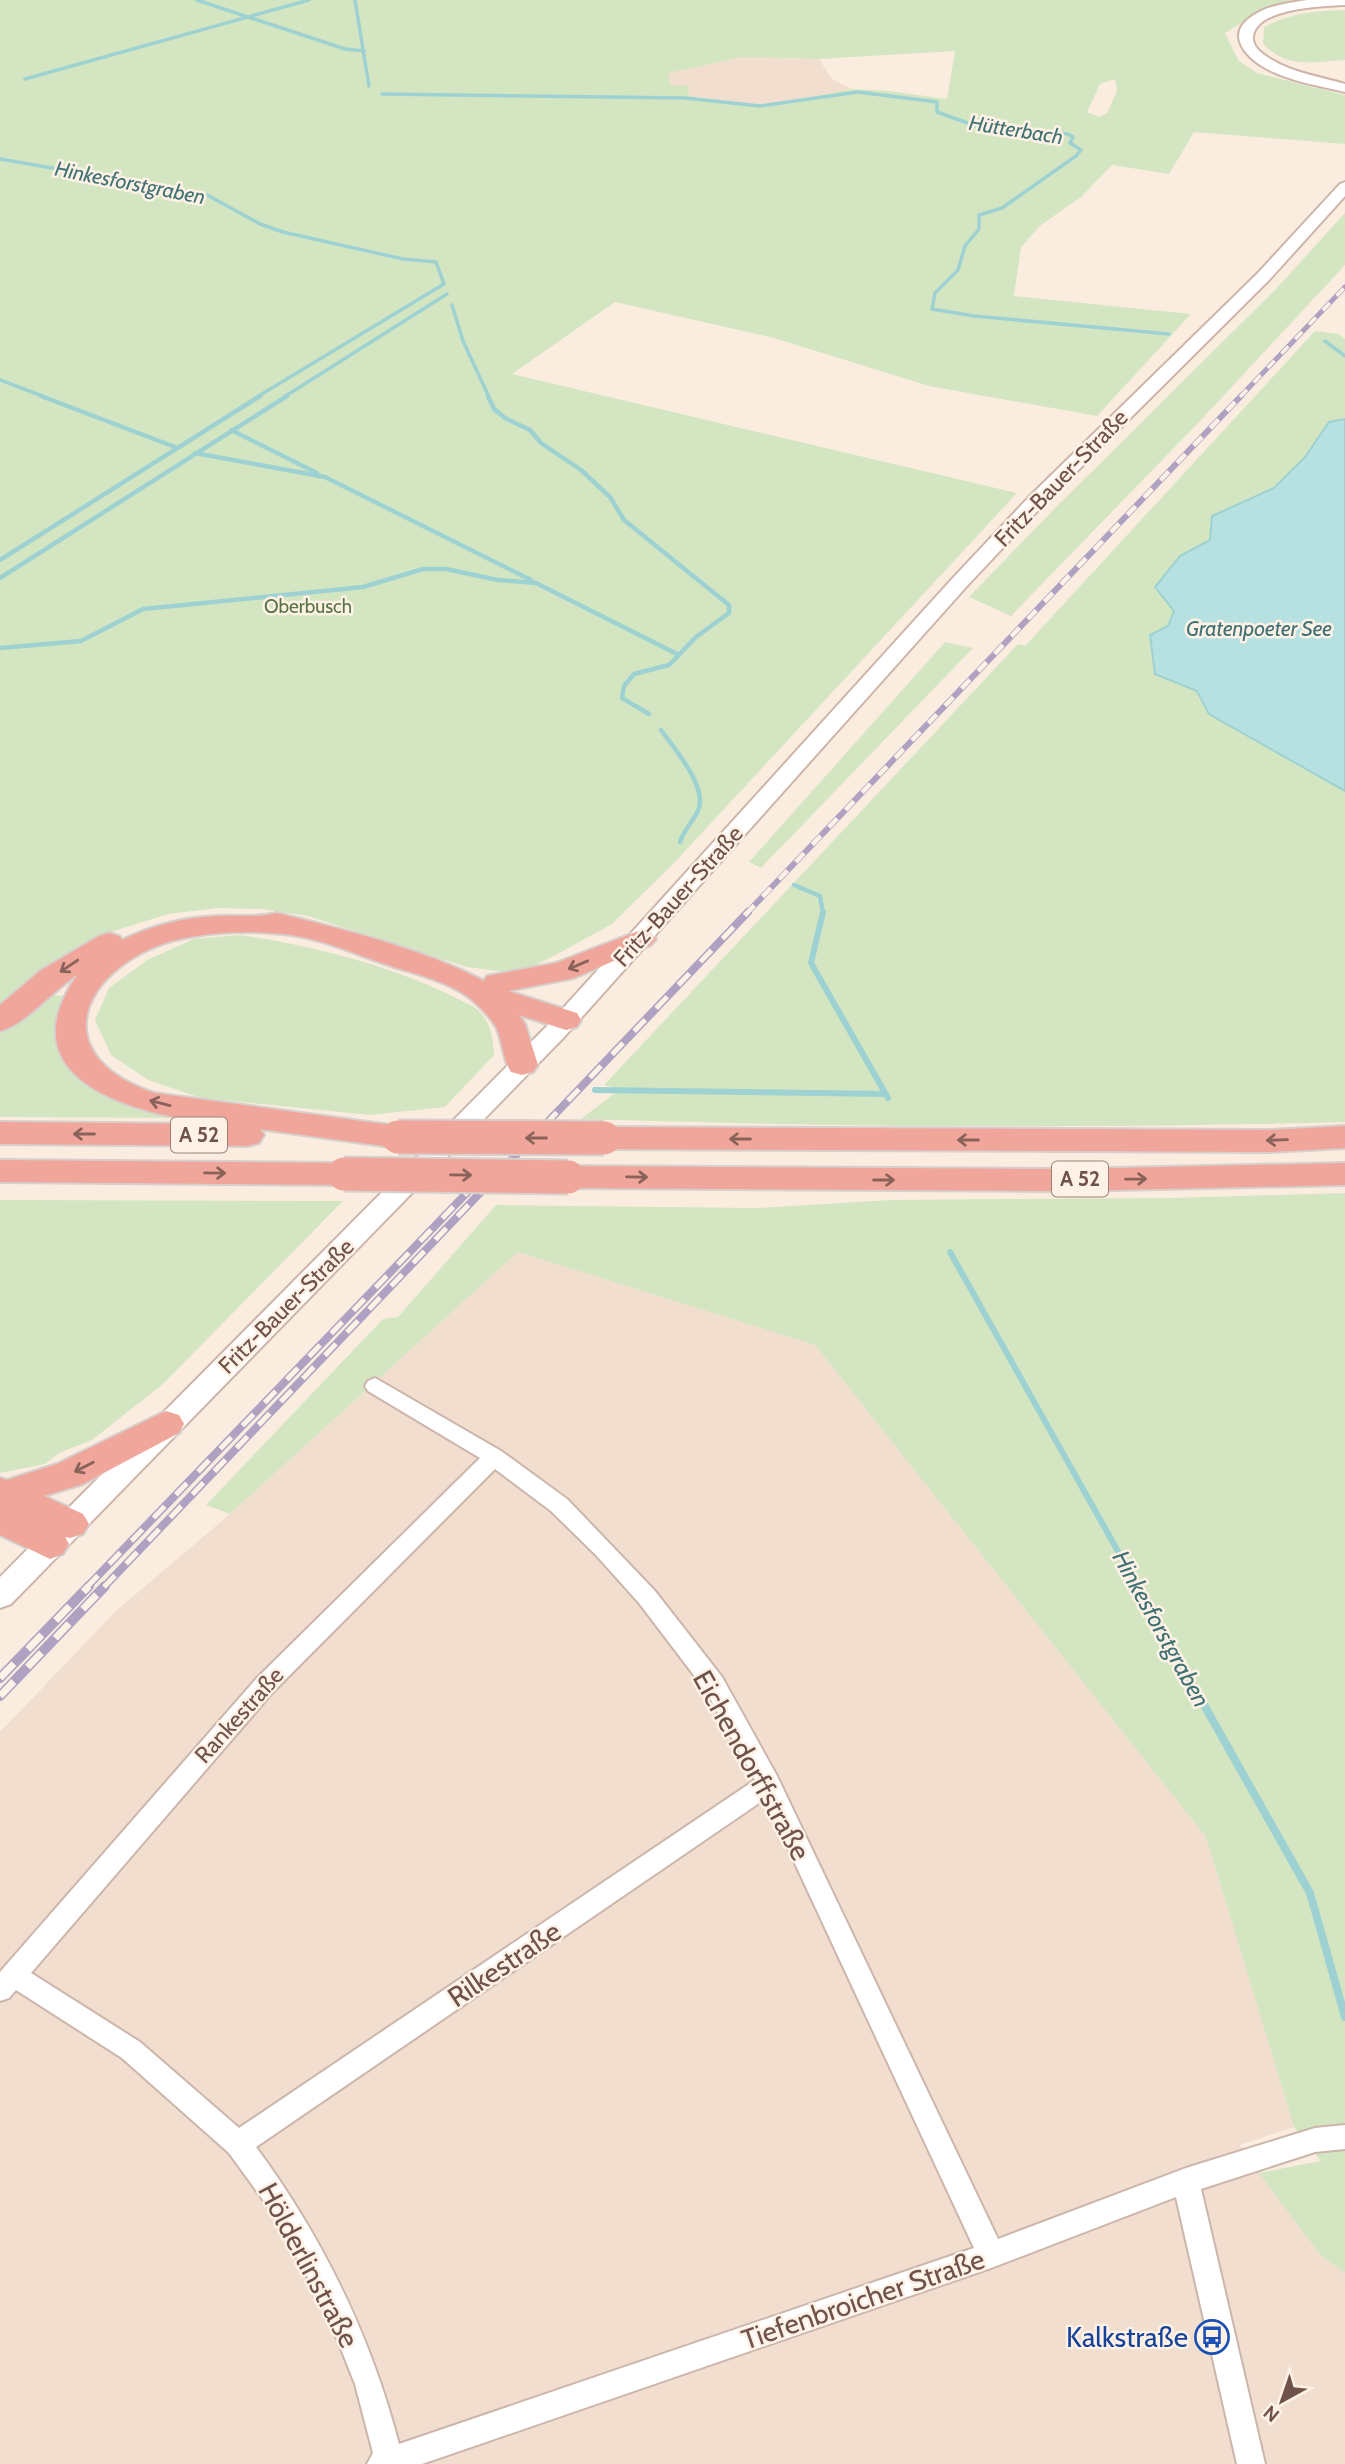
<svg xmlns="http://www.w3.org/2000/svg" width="1345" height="2464" font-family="Cabin,sans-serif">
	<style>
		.residential { fill: #f1decf }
		.green { fill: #d4e6c1; fill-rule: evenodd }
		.water { fill: #b7e1e1; stroke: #9ed1d2; stroke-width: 2 }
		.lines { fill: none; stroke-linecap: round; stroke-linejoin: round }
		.stream-far3 { stroke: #9ed1d2; stroke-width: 3.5 }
		.stream-far2 { stroke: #9ed1d2; stroke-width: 4.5 }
		.stream-far1 { stroke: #9ed1d2; stroke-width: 6 }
		.stream { stroke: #9ed1d2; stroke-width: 8 }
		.street-casing { stroke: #ccb6ab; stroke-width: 4 }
		.secondary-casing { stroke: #cfb5a9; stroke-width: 4 }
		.highway-casing { stroke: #d7cfcc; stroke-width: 4 }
		.street { fill: #fff; fill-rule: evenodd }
		.secondary { fill: #fff; fill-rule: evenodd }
		.highway { fill: #f0a69b; fill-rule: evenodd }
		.rail-far3-casing { stroke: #aea1c1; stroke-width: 5 }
		.rail-far2-casing { stroke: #aea1c1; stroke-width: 6 }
		.rail-far1-casing { stroke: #aea1c1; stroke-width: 8 }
		.rail-casing { stroke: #aea1c1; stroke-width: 10 }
		.rail-far3 { stroke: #fef1e6; stroke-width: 3.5; stroke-dasharray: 10; stroke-linecap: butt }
		.rail-far2 { stroke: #fef1e6; stroke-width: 4.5; stroke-dasharray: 12; stroke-linecap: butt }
		.rail-far1 { stroke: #fef1e6; stroke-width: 5; stroke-dasharray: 16; stroke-linecap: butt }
		.rail { stroke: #fef1e6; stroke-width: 7; stroke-dasharray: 20; stroke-linecap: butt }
		.highway-bridge-casing { stroke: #d7cfcc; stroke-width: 37; stroke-linecap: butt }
		.highway-bridge { stroke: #f0a69b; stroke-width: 33 }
		.oneway { stroke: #89635a }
		.labels { text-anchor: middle; stroke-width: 5; stroke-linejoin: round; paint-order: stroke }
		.far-park-label { font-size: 19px; fill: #577442; stroke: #fef1e6 }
		.far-water-label { font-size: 21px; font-style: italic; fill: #407274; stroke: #fef1e6 }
		.shield { fill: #fef1e6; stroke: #9a8279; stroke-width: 2 }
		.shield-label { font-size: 21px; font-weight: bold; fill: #6f524a }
		.street-label { font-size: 23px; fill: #6f524a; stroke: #fef1e6 }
		.water-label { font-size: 24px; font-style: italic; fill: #407274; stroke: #fef1e6 }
		.near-street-label { font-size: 28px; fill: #6f524a; stroke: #fef1e6 }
		.near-transit-label { font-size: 28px; fill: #164399; stroke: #fef1e6; text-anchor: end }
	</style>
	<rect width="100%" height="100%" fill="#faede0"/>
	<g class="residential">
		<polygon points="743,57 819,59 832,79 852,89 772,104 739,104 689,96 670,85 668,73"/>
		<polygon points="518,1252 815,1345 1206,1837 1294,2127 1240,2145 1321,2256 1345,2273 1345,2464 0,2464 0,1732 116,1611 230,1514"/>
	</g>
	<g class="green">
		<path d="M0 0H1318C1280 4 1257 13 1225 33L1238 60 1257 73 1345 95V144L1194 132 1169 174 1112 165 1081 197 1041 225 1021 247 1014 296 1191 314 1097 416 929 386 774 338 615 302 512 374 1017 493 674 863 612 924 550 958 525 970 498 971 467 967 308 916 261 909 218 908 168 914 114 931 76 950 0 1006ZM955 51 947 99 889 91 852 89 772 104H739L689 96 688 86 670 85 669 73 743 57 819 59ZM1115 79 1117 91 1107 113 1099 117 1087 112 1100 84Z"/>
		<path d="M1345 10V60C1312 62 1288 69 1263 44L1264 27C1291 13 1314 11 1345 10Z"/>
		<polygon points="1345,213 1345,265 1200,421 1011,616 969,597 1058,505 1276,289"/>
		<path d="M1315 331 1339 334 1345 339V419L1329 422 1305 457 1274 488 1212 516 1210 540 1180 556 1174 611 1155 674 1197 691 1210 714 1345 791V1122C1090 1129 836 1127 581 1119L620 1089 604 1085 1018 644 1025 646Z"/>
		<polygon points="945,642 973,648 761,868 749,862"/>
		<path d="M239 935C308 944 398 967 460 1000 467 1004 478 1008 482 1014 492 1027 493 1040 494 1055L445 1107 369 1115 201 1098 148 1080 111 1055 95 1020 109 988 147 960 194 939Z"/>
		<polygon points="42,995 67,996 58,1022 59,1056 87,1082 190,1118 0,1117 0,1029"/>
		<polygon points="1345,1193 1345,2273 1321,2256 1259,2173 1321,2161 1294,2127 1206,1837 815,1345 518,1252 230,1514 206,1505 383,1319 398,1317 496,1205 757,1208 891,1200 1173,1198"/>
		<polygon points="0,1200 343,1201 163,1384 92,1440 59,1453 45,1464 0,1473"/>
	</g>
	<polygon class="water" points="1345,419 1345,791 1209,714 1197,691 1155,674 1150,635 1168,626 1174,611 1155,587 1180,556 1210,540 1212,516 1274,488 1305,457 1329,422"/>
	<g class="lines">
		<g class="stream-far3">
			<polyline points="197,0 345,49 364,51"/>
			<polyline points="355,0 369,86"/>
			<polyline points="25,79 309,0"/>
			<polyline points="382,94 685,98 760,106 858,92 937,102 937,112 976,126 1068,134 1073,137 1070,143 1081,150 1076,156 1002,208 979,215 979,229 965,246 958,270 935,293 932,309 974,316 1169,334"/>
			<polyline points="0,159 207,195 260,224 283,232 403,259 436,262 444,284 257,397"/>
			<polyline points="452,305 463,341 489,397"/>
			<polyline points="1325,341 1345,356"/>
			<polyline points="0,380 45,397"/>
			<polyline points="284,397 447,294"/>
		</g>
		<g class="stream-far2">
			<polyline points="41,396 175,447"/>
			<polyline points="488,396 494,409 505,418 530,430 541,443 581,470 610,497 624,520 729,605 729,613 696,637 669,665 634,674 624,686 622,698 649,714"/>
			<polyline points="231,430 317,473"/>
			<polyline points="195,453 325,477 531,580"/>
			<polyline points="0,560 260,396"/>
			<polyline points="0,578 287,396"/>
			<polyline points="0,648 81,641 143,609 363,587 423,569 446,569 498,580 536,583 677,654"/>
			<path d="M661 730C674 748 706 785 699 808 695 820 684 829 680 842"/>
			<polyline points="794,885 820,896 823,914"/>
		</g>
		<g class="stream-far1">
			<polyline points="823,912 811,963 888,1098"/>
			<polyline points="595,1090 886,1094"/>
			<polyline points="950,1252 1138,1587"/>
		</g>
		<polyline class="stream" points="1137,1586 1310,1893 1345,2017"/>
		<g class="street-casing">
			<path id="street" d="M375 1378 501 1451 567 1499 655 1591 722 1677 777 1776 998 2239 1186 2168 1315 2128 1345 2125V2149L1315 2152 1201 2189 1265 2464H1237L1176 2197 991 2268 422 2464H367L373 2453 355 2384 326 2311 274 2215 229 2153 122 2058 16 1990 9 1998 0 2001V1972L256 1679 480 1458 368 1391 365 1386 368 1381ZM495 1469 551 1511 596 1555 639 1603 706 1691 755 1780 239 2128 140 2042 31 1973 272 1693ZM765 1799 974 2248 399 2444C370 2334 323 2238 256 2147Z"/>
		</g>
		<g class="secondary-casing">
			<g id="secondary">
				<path d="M1307 0H1345V5C1324 6 1255 8 1253 37 1252 48 1264 55 1272 60 1294 73 1321 77 1345 84V92C1320 86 1294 82 1271 71 1248 60 1222 35 1254 15 1269 5 1289 3 1307 0Z"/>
				<polygon points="1345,182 1345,196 1269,280 1043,505 966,587 565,1036 11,1604 0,1608 0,1577 547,1026 952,579 1029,497 1257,274 1340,184"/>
			</g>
		</g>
		<g class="highway-casing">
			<g id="highway">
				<path d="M277 913C345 930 421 948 484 981L487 976 556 963 641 930 651 933 656 939 651 945 574 978 508 991 577 1013 581 1020 577 1027 566 1030 519 1015 525 1024 538 1065 533 1072 522 1075 511 1072C502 1058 503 1041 496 1027 491 1018 479 1006 471 999 447 980 411 973 382 963 353 953 321 939 291 935 259 931 221 931 190 937 94 953 31 1050 154 1093L398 1126 409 1129 414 1137 409 1145 398 1148 260 1129 264 1135 259 1143 248 1146 0 1144V1122L219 1124C139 1115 2 1082 78 974 53 990 26 1024 0 1031V1005L40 971 99 936 109 933 119 936 122 940C151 926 185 917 218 916 238 915 258 918 277 913Z"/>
				<polygon points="1345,1126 1345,1148 1270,1152 604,1149 593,1146 588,1138 593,1130 604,1127 1270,1130"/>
				<polygon points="0,1160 344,1163 355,1166 360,1174 355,1182 344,1185 0,1182"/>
				<polygon points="1345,1163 1345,1185 1071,1191 568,1188 556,1185 552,1177 556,1169 568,1166 1071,1169"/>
				<polygon points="166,1411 179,1415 184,1424 179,1433 83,1484 44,1496 83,1514 89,1524 83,1534 70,1538 65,1537 69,1544 63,1554 50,1559 0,1535 0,1478 7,1480 57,1464"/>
			</g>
		</g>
		<use href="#street" class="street"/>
		<use href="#secondary" class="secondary"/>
		<use href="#highway" class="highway"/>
		<g class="rail-far3-casing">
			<polyline id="rail-far3" points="1240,397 1345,287"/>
		</g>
		<g class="rail-far2-casing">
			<polyline id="rail-far2" points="746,914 1241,396"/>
		</g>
		<g class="rail-far1-casing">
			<g id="rail-far1">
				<polyline points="87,1587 483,1176"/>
				<polyline points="104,1587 748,912"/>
			</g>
		</g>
		<g class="rail-casing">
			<g id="rail">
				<polyline points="0,1678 89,1586"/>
				<polyline points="0,1696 105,1586"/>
			</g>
		</g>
		<use href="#rail-far3" class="rail-far3"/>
		<use href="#rail-far2" class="rail-far2"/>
		<use href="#rail-far1" class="rail-far1"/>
		<use href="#rail" class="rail"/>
		<g class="highway-bridge-casing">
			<g id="highway-bridge">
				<polyline points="398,1137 604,1138"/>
				<polyline points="344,1174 568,1177"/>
			</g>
		</g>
		<use href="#highway-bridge" class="highway-bridge"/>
	</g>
	<defs><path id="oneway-shaft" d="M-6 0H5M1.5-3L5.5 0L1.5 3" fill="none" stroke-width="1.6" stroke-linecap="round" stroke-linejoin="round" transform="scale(1.75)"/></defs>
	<g class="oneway">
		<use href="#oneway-shaft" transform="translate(578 965) rotate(157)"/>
		<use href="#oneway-shaft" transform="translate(69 966) rotate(146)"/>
		<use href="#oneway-shaft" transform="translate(160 1103) rotate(-166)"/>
		<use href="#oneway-shaft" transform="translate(84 1134) rotate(-180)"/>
		<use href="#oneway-shaft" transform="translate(536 1138) rotate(-180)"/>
		<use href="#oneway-shaft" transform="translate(740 1139) rotate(-180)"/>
		<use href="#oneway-shaft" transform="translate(968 1140) rotate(-180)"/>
		<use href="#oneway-shaft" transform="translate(1277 1140) rotate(178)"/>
		<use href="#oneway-shaft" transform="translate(215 1173) rotate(1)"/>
		<use href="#oneway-shaft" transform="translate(461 1175) rotate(1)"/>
		<use href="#oneway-shaft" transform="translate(637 1177) rotate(1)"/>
		<use href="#oneway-shaft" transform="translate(1136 1179) rotate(-1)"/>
		<use href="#oneway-shaft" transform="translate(884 1180)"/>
		<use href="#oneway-shaft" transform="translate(84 1467) rotate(153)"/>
	</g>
	<defs>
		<g id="bus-ring" transform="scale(1.75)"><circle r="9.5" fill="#fef1e6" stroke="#1a4fb4" stroke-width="1.5"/><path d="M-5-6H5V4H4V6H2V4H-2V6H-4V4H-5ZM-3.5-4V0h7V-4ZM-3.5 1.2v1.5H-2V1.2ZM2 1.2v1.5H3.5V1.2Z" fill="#1a4fb4"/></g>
	</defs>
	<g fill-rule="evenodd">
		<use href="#bus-ring" x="1212" y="2337"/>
	</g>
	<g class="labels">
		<g class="far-park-label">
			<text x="308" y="613">Oberbusch</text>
		</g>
		<g class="far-water-label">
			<text transform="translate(1016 130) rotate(9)" y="7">Hütterbach</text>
			<text transform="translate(130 183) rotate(11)" y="7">Hinkesforstgraben</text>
			<text x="1259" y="636">Gratenpoeter See</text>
		</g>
		<g class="shield">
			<rect x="171" y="1117.5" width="56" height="35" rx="5"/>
			<rect x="1052" y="1161.5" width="56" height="35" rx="5"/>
		</g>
		<g class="shield-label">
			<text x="199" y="1142">A 52</text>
			<text x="1080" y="1186">A 52</text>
		</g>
		<g class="street-label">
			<text transform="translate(1061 478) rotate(-46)" y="8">Fritz-Bauer-Straße</text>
			<text transform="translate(678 896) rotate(-48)" y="8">Fritz-Bauer-Straße</text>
			<text transform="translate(286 1306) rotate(-45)" y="8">Fritz-Bauer-Straße</text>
			<text transform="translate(239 1715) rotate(-48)" y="8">Rankestraße</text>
		</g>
		<g class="water-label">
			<text transform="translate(1161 1629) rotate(61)" y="8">Hinkesforstgraben</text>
		</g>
		<g class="near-street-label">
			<text transform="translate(752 1765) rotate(61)" y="10">Eichendorffstraße</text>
			<text transform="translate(504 1964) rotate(-34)" y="10">Rilkestraße</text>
			<text transform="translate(309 2265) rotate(62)" y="10">Hölderlinstraße</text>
			<text transform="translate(863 2299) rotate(-19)" y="10">Tiefenbroicher Straße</text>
		</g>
		<g class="near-transit-label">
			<text x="1188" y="2347">Kalkstraße</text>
		</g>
	</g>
	<g transform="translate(1282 2401) rotate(220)" stroke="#fef1e6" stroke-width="5" paint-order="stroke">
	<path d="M0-5L12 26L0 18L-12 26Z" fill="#6f524a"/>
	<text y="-10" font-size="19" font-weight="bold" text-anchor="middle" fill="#6f524a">N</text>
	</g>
</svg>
